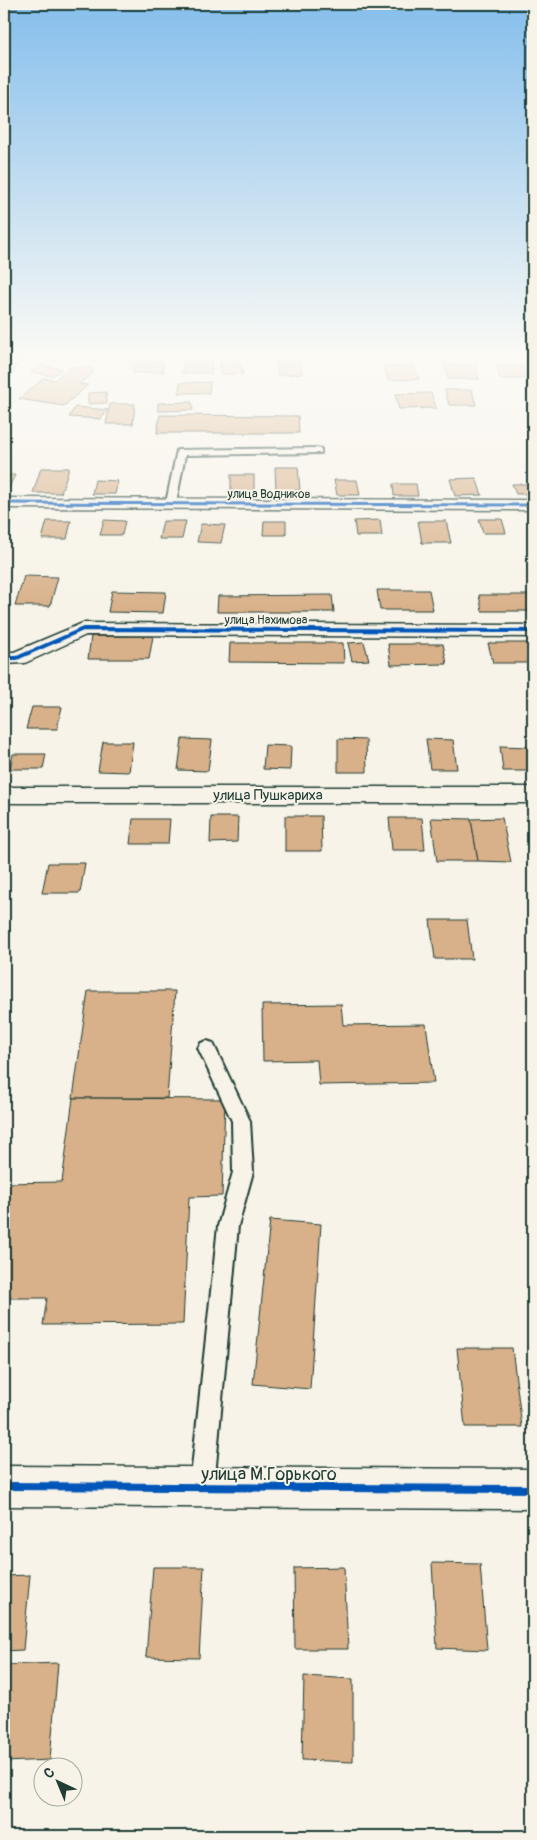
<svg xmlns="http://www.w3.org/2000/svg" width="537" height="1840" font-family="Pangolin,sans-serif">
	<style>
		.building { fill: #d8b089; stroke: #1f3d34 }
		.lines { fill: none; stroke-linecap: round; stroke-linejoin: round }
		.service-casing { stroke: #1f3d34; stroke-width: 4 }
		.minor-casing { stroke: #1f3d34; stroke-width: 3 }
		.service { fill: #f7f3e8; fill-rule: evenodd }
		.minor { fill: #f7f3e8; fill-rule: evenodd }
		.cycleway-far2-casing { stroke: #f7f3e8; stroke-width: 5 }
		.cycleway-far1-casing { stroke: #f7f3e8; stroke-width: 6 }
		.cycleway-casing { stroke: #f7f3e8; stroke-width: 11 }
		.cycleway-far2 { stroke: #0057b8; stroke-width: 3 }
		.cycleway-far1 { stroke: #0057b8; stroke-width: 4 }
		.cycleway { stroke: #0057b8; stroke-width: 8 }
		.labels { text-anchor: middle; stroke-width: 4; stroke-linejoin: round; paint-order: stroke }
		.far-street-label { font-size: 12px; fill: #1f3d34; stroke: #f7f3e8 }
		.street-label { font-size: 15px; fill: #1f3d34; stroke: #f7f3e8 }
		.near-street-label { font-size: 18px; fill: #1f3d34; stroke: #f7f3e8 }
	</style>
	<rect width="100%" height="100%" fill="#f7f3e8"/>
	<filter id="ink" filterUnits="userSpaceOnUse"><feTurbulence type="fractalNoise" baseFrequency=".02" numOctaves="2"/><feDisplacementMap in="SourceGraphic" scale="10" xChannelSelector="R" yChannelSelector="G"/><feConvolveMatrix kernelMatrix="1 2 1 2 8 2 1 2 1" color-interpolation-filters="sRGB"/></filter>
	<g filter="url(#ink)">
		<g class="building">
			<polygon points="162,361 164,372 133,373 132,362"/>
			<polygon points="241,361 243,374 221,374 220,362"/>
			<polygon points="276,361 300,361 302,374 278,375"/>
			<polygon points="183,362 212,362 211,373 182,373"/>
			<polygon points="41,365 62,369 52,376 31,372"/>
			<polygon points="445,365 476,365 479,379 448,379"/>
			<polygon points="384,366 414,366 419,379 388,380"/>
			<polygon points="497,366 523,366 527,379 500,379"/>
			<polygon points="70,367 84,367 91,369 94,372 79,384 88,385 64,406 19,399 44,378 54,380"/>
			<polygon points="210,382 209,393 178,393 180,383"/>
			<polygon points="445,390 472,390 476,405 449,405"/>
			<polygon points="106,392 107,403 88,404 88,393"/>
			<polygon points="431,393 436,408 399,409 395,394"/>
			<polygon points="192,402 193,410 158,411 158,403"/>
			<polygon points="110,404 135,404 133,424 106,424"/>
			<polygon points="75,407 108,410 101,419 69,417"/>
			<polygon points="160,415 298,416 299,433 157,433"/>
			<polygon points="275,467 298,467 300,490 276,491"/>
			<polygon points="41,468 69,468 61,493 33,493"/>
			<polygon points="4,475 15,475 6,494 4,494"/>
			<rect x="231" y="475" width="23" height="18"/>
			<polygon points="476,478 482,495 455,496 450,479"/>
			<polygon points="95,480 118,481 115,494 92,494"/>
			<polygon points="334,480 357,480 360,495 337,495"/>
			<polygon points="393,484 416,484 418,496 394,496"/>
			<polygon points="512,484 533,484 533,494 516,494"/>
			<polygon points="479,519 502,519 506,533 483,533"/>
			<polygon points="4,520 11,520 6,537 4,537"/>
			<polygon points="104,520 125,521 122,535 100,535"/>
			<polygon points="380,520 382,536 356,536 354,521"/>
			<polygon points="47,521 71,521 67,539 42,539"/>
			<polygon points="163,521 186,521 182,539 159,539"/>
			<polygon points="264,521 286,521 286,535 263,535"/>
			<polygon points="418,521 446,521 451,543 422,543"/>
			<polygon points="201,524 225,525 221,543 197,542"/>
			<polygon points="24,576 58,577 50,606 15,606"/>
			<polygon points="377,590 429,590 433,610 380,610"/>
			<polygon points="112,591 166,592 163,613 108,612"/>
			<polygon points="332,595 334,612 217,612 218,596"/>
			<polygon points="479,595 533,595 533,611 482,611"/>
			<polygon points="91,636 153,636 149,659 88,659"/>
			<polygon points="364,642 369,660 352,661 348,643"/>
			<polygon points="230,643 343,643 344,663 229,662"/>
			<polygon points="488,643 533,643 533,663 493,663"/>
			<polygon points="388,644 443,644 447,664 391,665"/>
			<polygon points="32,707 62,707 57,729 26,729"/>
			<polygon points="182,739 212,740 208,771 178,770"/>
			<polygon points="338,739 366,740 367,772 338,772"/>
			<polygon points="426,739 453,740 457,769 430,769"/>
			<polygon points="103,742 133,742 129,772 98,771"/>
			<polygon points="265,745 291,746 290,770 263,769"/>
			<polygon points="500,746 529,747 533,771 503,771"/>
			<polygon points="13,754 46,754 43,769 10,769"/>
			<polygon points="285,816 321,816 322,851 285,851"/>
			<polygon points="211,817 238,817 237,842 210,843"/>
			<polygon points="389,818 422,818 425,850 392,850"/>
			<polygon points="431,818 471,819 478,861 437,861"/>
			<polygon points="502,818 511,862 478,861 471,819"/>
			<polygon points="133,819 170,819 168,844 130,844"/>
			<polygon points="48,863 85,863 80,893 42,893"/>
			<polygon points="430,920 467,920 472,959 435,959"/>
			<polygon points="88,991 175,991 167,1098 73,1098"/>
			<polygon points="341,1004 343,1025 426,1024 434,1083 319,1085 317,1060 263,1061 262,1005"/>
			<polygon points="73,1098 225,1099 222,1196 189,1197 183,1324 43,1325 47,1298 4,1298 4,1183 62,1182"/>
			<polygon points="270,1220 321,1224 310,1389 253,1384"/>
			<polygon points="457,1348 512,1348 522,1427 465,1427"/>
			<polygon points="432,1563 480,1564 487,1650 437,1648"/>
			<polygon points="153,1567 204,1567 199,1658 146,1657"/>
			<polygon points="344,1567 348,1649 295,1649 294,1568"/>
			<polygon points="30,1575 23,1650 4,1651 4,1576"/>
			<polygon points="58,1663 50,1760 4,1762 4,1665"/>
			<polygon points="304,1676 353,1679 353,1762 302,1760"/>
		</g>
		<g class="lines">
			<g class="service-casing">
				<g id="service">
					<polygon points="317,448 321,449 321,453 185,455 176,503 171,506 166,503 177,450"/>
					<polygon points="207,1041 213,1043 250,1121 253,1172 238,1226 214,1487 210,1495 202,1499 194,1495 190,1487 218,1226 233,1172 232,1121 198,1048 201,1043"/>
				</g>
			</g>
			<g class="minor-casing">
				<g id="minor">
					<polygon points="7,355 21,355 9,378 4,380 4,361"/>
					<polygon points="4,498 533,500 533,510 4,508"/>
					<polygon points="83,623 533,625 533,637 86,635 25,663 4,664 4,652 14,652"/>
					<rect x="4" y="787" width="529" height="16"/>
					<polygon points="4,1466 533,1469 533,1509 4,1506"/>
				</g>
			</g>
			<use href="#service" class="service"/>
			<use href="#minor" class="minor"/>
			<g class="cycleway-far2-casing">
				<polyline id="cycleway-far2" points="4,503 533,505"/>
			</g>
			<g class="cycleway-far1-casing">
				<polyline id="cycleway-far1" points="4,658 17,658 83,629 533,631"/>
			</g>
			<g class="cycleway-casing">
				<polyline id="cycleway" points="4,1486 533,1489"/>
			</g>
			<use href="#cycleway-far2" class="cycleway-far2"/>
			<use href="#cycleway-far1" class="cycleway-far1"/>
			<use href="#cycleway" class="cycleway"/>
		</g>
	</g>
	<linearGradient id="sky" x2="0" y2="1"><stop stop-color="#85beec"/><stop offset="0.58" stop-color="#fbfaf5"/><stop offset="1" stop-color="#fbfaf5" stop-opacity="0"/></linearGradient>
	<rect width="537" height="613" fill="url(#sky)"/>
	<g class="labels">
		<g class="far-street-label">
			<text x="269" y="498">улица Водников</text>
			<text x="266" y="624">улица Нахимова</text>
		</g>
		<g class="street-label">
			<text x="268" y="800">улица Пушкариха</text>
		</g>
		<g class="near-street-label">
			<text x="269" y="1480">улица М.Горького</text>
		</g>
	</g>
	<rect width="537" height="1840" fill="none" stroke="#f7f3e8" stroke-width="20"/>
	<rect x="10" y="10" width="517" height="1820" fill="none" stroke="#1f3d34" stroke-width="2" filter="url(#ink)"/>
	<g transform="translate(58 1782) rotate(316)"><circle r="24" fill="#f7f3e8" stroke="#a1aaa0"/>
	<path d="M0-4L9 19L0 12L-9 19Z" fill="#1f3d34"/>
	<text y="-8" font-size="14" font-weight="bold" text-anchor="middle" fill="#1f3d34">С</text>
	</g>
</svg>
